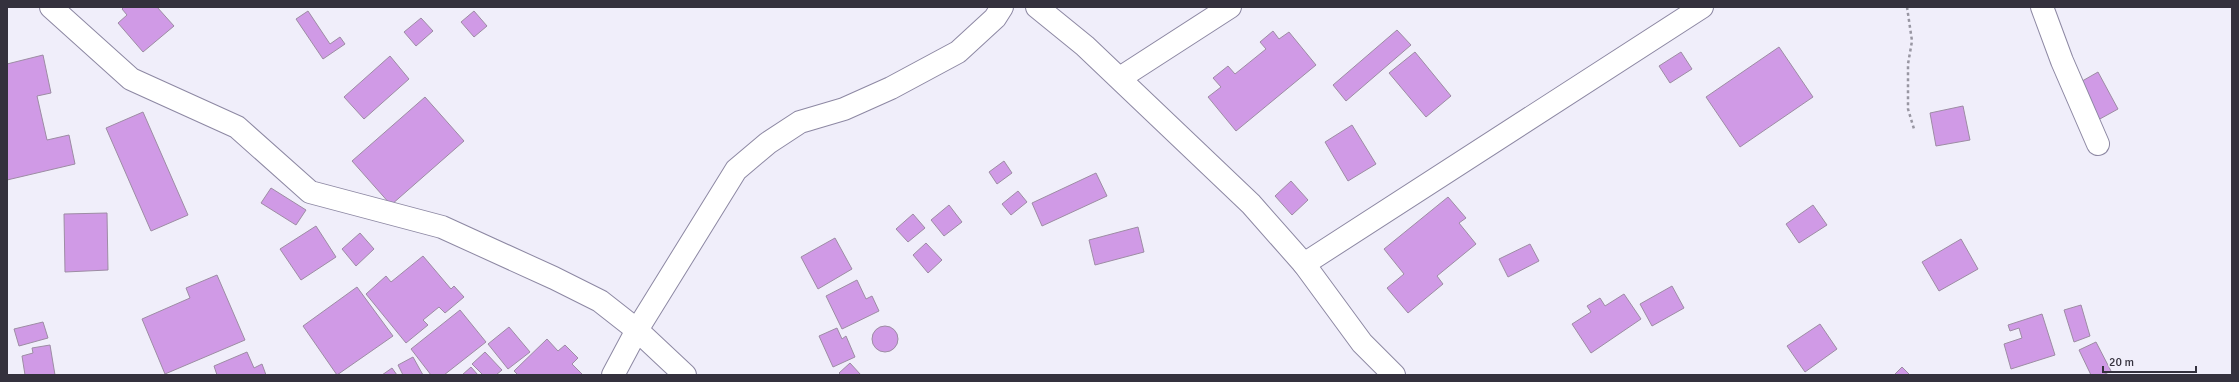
<svg xmlns="http://www.w3.org/2000/svg" width="2239" height="382" font-family="Signika,sans-serif">
	<style>
		.building { fill: #d09ae6; stroke: #9d8ca4 }
		.lines { fill: none; stroke-linecap: round; stroke-linejoin: round }
		.minor-casing { stroke: #8d88a3; stroke-width: 24 }
		.path { stroke: #9896a2; stroke-width: 2.5; stroke-dasharray: 3 3; stroke-linecap: butt }
		.minor { stroke: #fff; stroke-width: 22 }
	</style>
	<rect width="100%" height="100%" fill="#f0eefa"/>
	<g class="building">
		<polygon points="124,7 157,7 174,26 143,52 118,23 127,15 122,9"/>
		<polygon points="308,11 330,44 340,37 345,44 323,59 296,19"/>
		<polygon points="474,11 487,26 474,37 461,22"/>
		<polygon points="421,18 433,31 416,46 404,32"/>
		<polygon points="1397,30 1411,45 1346,101 1333,85"/>
		<polygon points="1273,31 1279,39 1289,32 1316,65 1236,131 1208,97 1221,87 1213,78 1228,66 1235,74 1266,49 1260,42"/>
		<polygon points="1779,47 1813,97 1740,147 1706,97"/>
		<polygon points="1415,52 1451,96 1426,117 1389,73"/>
		<polygon points="1681,52 1692,69 1670,83 1659,66"/>
		<polygon points="43,55 51,93 37,96 47,140 69,135 75,164 7,180 7,64"/>
		<polygon points="390,56 409,79 364,119 344,97"/>
		<polygon points="2098,72 2118,109 2098,120 2077,84"/>
		<polygon points="425,97 464,141 391,205 352,161"/>
		<polygon points="1963,106 1970,140 1936,146 1930,113"/>
		<polygon points="143,112 188,215 151,231 106,128"/>
		<polygon points="1352,125 1376,164 1348,181 1325,142"/>
		<polygon points="1004,161 1012,173 997,184 989,172"/>
		<polygon points="1096,173 1107,196 1042,226 1032,203"/>
		<polygon points="1291,181 1308,200 1292,215 1275,196"/>
		<polygon points="271,188 306,210 296,225 261,203"/>
		<polygon points="1018,191 1027,202 1011,215 1002,204"/>
		<polygon points="1448,197 1466,218 1459,223 1476,244 1437,276 1443,284 1408,313 1387,288 1404,274 1384,249"/>
		<polygon points="949,205 962,222 944,236 931,220"/>
		<polygon points="1813,205 1827,225 1799,243 1786,224"/>
		<polygon points="107,213 108,270 65,272 64,214"/>
		<polygon points="913,214 925,228 908,242 896,229"/>
		<polygon points="316,226 336,257 301,280 280,249"/>
		<polygon points="1138,227 1144,252 1095,265 1089,240"/>
		<polygon points="360,233 374,249 356,266 342,249"/>
		<polygon points="835,238 852,269 818,289 801,257"/>
		<polygon points="1961,239 1978,269 1939,291 1922,262"/>
		<polygon points="926,243 942,260 928,273 913,255"/>
		<polygon points="1530,244 1539,261 1508,277 1499,259"/>
		<polygon points="423,256 451,289 454,286 464,297 445,313 439,307 423,320 428,325 406,343 366,294 386,276 391,282"/>
		<polygon points="217,275 245,340 165,374 142,319 190,298 186,288"/>
		<polygon points="857,280 866,299 872,296 879,311 842,329 826,296"/>
		<polygon points="1672,286 1684,308 1652,326 1640,304"/>
		<polygon points="357,287 393,336 337,375 303,326"/>
		<polygon points="1624,294 1641,319 1591,353 1572,324 1591,312 1587,306 1600,298 1605,306"/>
		<polygon points="2081,305 2090,336 2074,342 2064,310"/>
		<polygon points="460,310 486,342 444,375 431,375 411,349"/>
		<polygon points="2042,314 2055,355 2011,369 2004,344 2022,338 2019,328 2010,331 2008,325"/>
		<polygon points="43,322 48,338 19,346 14,329"/>
		<polygon points="1820,324 1837,349 1805,372 1787,346"/>
		<circle cx="885" cy="339" r="13"/>
		<polygon points="509,327 530,352 508,369 488,344"/>
		<polygon points="837,328 842,339 846,336 855,357 833,367 819,336"/>
		<polygon points="547,339 558,351 565,345 578,358 572,364 583,375 518,375 514,371"/>
		<polygon points="2096,342 2111,371 2103,375 2091,375 2079,350"/>
		<polygon points="50,345 55,375 25,375 22,356 33,353 32,348"/>
		<polygon points="247,352 254,368 262,364 266,375 217,375 214,366"/>
		<polygon points="485,352 502,370 496,375 483,375 472,364"/>
		<polygon points="413,357 423,375 403,375 398,365"/>
		<polygon points="850,363 861,375 841,375 839,373"/>
		<polygon points="471,367 478,375 462,375"/>
		<polygon points="1902,367 1910,375 1894,375"/>
		<polygon points="392,368 397,375 382,375"/>
	</g>
	<g class="lines">
		<g class="minor-casing">
			<g id="minor">
				<polyline points="51,7 131,79 237,127 310,192 442,227 554,278 600,301 637,330 685,375"/>
				<polyline points="1037,7 1085,46 1251,204 1304,264 1362,343 1394,375"/>
				<polyline points="2042,7 2062,61 2098,144"/>
				<polyline points="1120,78 1230,7"/>
				<polyline points="1304,264 1702,7"/>
				<polyline points="613,375 637,330 736,170 768,143 800,122 844,109 891,88 958,52 995,18 1002,7"/>
			</g>
		</g>
		<polyline class="path" points="1907,7 1912,41 1908,64 1908,109 1914,129"/>
		<use href="#minor" class="minor"/>
	</g>
	<rect width="2239" height="382" fill="none" stroke="#34313d" stroke-width="16"/>
	<path d="M2103 366v6h93v-6" fill="none" stroke="#34313d" stroke-width="2"/>
	<text x="2109" y="366" font-size="12" fill="#34313d" stroke="#f0eefa" stroke-width="3" paint-order="stroke">20 m</text>
</svg>
